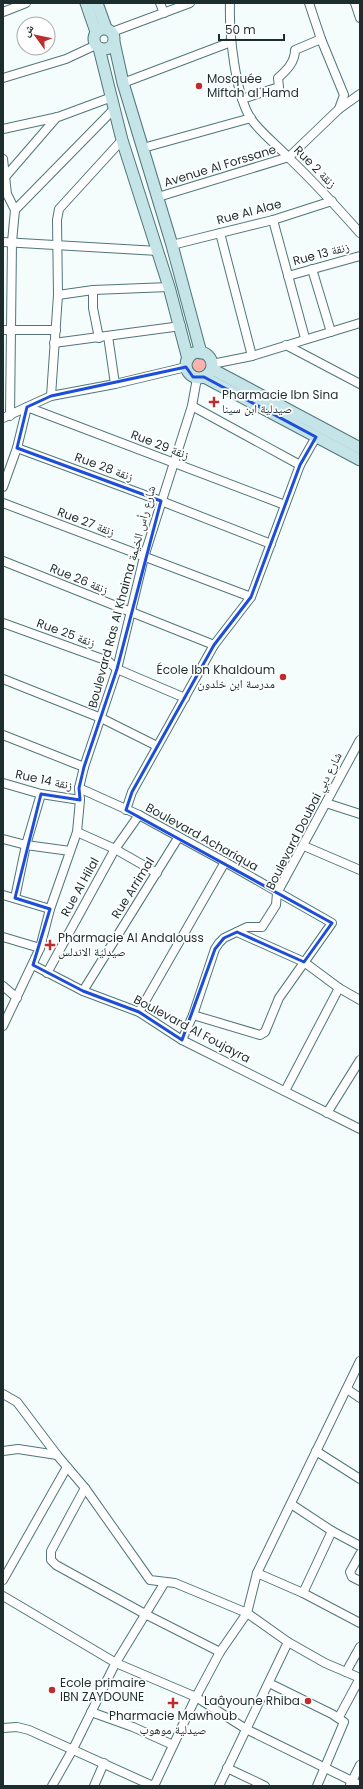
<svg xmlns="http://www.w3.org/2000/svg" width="363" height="1789" font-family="Poppins,'Noto Naskh Arabic',sans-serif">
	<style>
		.green { fill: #fab3ab }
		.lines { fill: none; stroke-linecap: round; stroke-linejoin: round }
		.street-casing { stroke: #50767a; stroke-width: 10 }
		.secondary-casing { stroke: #50767a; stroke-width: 13 }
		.street { stroke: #fff; stroke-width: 8 }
		.secondary { stroke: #c4e4e7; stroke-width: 11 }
		.marked { fill: none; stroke: #1d4ed8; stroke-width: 3; stroke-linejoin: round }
		.poi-dot { fill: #bc2d2d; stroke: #fff; stroke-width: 1.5 }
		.labels { text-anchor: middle; stroke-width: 3.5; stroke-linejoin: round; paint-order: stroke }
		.poi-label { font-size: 12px; fill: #1d2d2e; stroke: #fff; text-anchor: start }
		.street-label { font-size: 12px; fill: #1d2d2e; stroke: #fff }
	</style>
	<rect width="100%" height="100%" fill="#f4fcfc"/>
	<circle class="green" cx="199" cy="365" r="9"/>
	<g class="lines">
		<g class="street-casing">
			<g id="street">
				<polyline points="160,3 164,13"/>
				<path d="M230 3C229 33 235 94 251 119 262 134 277 145 289 158 314 182 337 207 360 233"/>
				<polyline points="309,3 321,39 344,95 339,109"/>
				<polyline points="355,3 360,18"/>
				<polyline points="3,12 26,3"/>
				<polyline points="112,32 190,3"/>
				<polyline points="3,78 66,59 96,45"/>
				<polyline points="123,83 231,42"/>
				<path d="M242 99 279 87 278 78C287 70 295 62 295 50L321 39"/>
				<polyline points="3,129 58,117 112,97"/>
				<polyline points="143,148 251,118"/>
				<polyline points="3,159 7,194 15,210 12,242 10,416"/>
				<polyline points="6,176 57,117"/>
				<polyline points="158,197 289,157 339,109 360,94"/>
				<polyline points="15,210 115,108"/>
				<polyline points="273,220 305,338"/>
				<polyline points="220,233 252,356"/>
				<polyline points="3,242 158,251"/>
				<polyline points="172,245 273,220 332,201"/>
				<polyline points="312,269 331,332"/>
				<polyline points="288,276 360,256"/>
				<polyline points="93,290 93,308 99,338"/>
				<polyline points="58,295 93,290 169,287"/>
				<polyline points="3,330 56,330"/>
				<polyline points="108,336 115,384"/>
				<polyline points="54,343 181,326"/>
				<polyline points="286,345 360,384"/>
				<polyline points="212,364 252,356 360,323"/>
				<polyline points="51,396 58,295 57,220 59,209 122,140"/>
				<polyline points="192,406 300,465"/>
				<polyline points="3,418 51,396 115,384 186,367"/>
				<polyline points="17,448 161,501 271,544"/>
				<polyline points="3,487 17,448 27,407 285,505"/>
				<polyline points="3,503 251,597"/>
				<polyline points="3,561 214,645"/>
				<polyline points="3,623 108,661 117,669 185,698"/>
				<polyline points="3,679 101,718 157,746"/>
				<polyline points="3,735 84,767"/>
				<polyline points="3,783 41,794 80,800"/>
				<polyline points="79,788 139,815 225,862 332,923 279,998 265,1032 260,1035 193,1015"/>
				<polyline points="326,803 360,814"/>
				<polyline points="126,810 132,792 214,645 251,597 300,465 316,437"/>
				<polyline points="77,832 115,849 157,873"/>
				<polyline points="3,839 26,845 70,851"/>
				<polyline points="304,846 360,870"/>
				<polyline points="3,895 50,909"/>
				<polyline points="15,898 26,845 41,794"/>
				<polyline points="237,932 304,962 339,988 360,1000"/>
				<polyline points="3,937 40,948"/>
				<polyline points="33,965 83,991 139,1012 182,1040 360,1129"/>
				<polyline points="47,973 115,849 139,815"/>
				<polyline points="3,986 17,998"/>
				<polyline points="83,991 178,838"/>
				<polyline points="139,1012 225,862"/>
				<polyline points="3,1026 40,948 50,909 77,832 80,800 79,788 84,767 117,669 144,557 192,406 197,378"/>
				<polyline points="182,1040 193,1015 215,949 219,943 224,938 247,927 262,927 276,905 277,893 360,740"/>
				<polyline points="285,1091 339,988"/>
				<polyline points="327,1113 360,1060"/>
				<polyline points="347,1389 360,1398"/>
				<polyline points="3,1394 17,1402 57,1455 85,1488 150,1580 175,1583 247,1613 288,1642 325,1663 360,1678 339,1717"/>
				<polyline points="3,1451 18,1449 57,1455"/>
				<polyline points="316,1451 360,1479"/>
				<polyline points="85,1488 51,1551 51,1560 56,1565 145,1614 220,1652"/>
				<polyline points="291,1504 332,1531 360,1546"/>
				<polyline points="360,1554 350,1572 352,1577 360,1581"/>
				<polyline points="257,1573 303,1593 360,1623"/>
				<polyline points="3,1580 67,1467"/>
				<polyline points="303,1593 332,1531"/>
				<polyline points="3,1596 116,1663 196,1697 246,1729 360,1785"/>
				<polyline points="346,1672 360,1647"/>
				<polyline points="269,1683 332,1714 344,1722 317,1786"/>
				<polyline points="91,1712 133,1727 173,1745"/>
				<polyline points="3,1728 17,1727 29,1730 153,1786"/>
				<polyline points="227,1768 265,1786"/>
				<polyline points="350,1785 360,1765"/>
				<polyline points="52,1786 73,1749 115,1664 165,1582"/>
				<polyline points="94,1786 104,1763"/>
				<polyline points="154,1786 196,1697 220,1652 247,1613 257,1573 360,1361"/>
				<polyline points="219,1786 288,1642"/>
			</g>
		</g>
		<g class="secondary-casing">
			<g id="secondary">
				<polyline points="86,3 96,32"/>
				<polyline points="97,3 106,28"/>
				<circle cx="104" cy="39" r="10"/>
				<polyline points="114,42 123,83 172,245 201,353"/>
				<polyline points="99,48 122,140 169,287 188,359"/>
				<circle cx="199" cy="365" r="13"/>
				<polyline points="212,369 360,448"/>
				<polyline points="204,377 360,460"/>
			</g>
		</g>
		<use href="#street" class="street"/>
		<use href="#secondary" class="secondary"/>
	</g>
	<path class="marked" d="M186 367 193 377H204L316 437 300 465 251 597 214 645 132 792 126 810 332 923 304 962 237 932 224 938 215 949 182 1040 139 1012 83 991 33 965 50 909 15 898 41 794 80 800 79 788 84 767 117 669 161 501 17 448 27 407 51 396Z"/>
	<g class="poi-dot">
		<circle cx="199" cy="86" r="4"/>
		<path d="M212 396h4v4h4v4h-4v4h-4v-4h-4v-4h4z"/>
		<circle cx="283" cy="677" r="4"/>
		<path d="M48 939h4v4h4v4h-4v4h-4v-4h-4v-4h4z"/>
		<circle cx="52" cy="1690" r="4"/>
		<circle cx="308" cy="1701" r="4"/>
		<path d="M171 1697h4v4h4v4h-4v4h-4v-4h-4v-4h4z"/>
	</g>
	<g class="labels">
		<g class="poi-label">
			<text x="207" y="83">Mosquée<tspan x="207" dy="14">Miftah al Hamd</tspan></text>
			<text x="222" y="399">Pharmacie Ibn Sina<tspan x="222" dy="14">صيدلية ابن سينا</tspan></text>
			<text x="275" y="674" text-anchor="end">École Ibn Khaldoum<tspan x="275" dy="14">مدرسة ابن خلدون</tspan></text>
			<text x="58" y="942">Pharmacie Al Andalouss<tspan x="58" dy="14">صيدلية الاندلس</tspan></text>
			<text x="60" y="1687">Ecole primaire<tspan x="60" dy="14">IBN ZAYDOUNE</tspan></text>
			<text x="300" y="1705" text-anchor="end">Laâyoune Rhiba</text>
			<text x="173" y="1720" text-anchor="middle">Pharmacie Mawhoub<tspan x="173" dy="14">صيدلية موهوب</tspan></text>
		</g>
		<g class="street-label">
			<text transform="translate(220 166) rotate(-17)" y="4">Avenue Al Forssane</text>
			<text transform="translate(315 167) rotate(45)" y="4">Rue 2 زنقة</text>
			<text transform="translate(249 212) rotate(-15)" y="4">Rue Al Alae</text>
			<text transform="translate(321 254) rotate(-15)" y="4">Rue 13 زنقة</text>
			<text transform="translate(160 445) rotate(21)" y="4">Rue 29 زنقة</text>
			<text transform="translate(104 467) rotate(20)" y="4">Rue 28 زنقة</text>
			<text transform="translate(86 522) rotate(21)" y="4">Rue 27 زنقة</text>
			<text transform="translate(79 579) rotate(22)" y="4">Rue 26 زنقة</text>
			<text transform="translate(122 597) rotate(-75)" y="4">Boulevard Ras Al Khaima شارع رأس الخيمة</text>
			<text transform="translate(66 633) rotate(20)" y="4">Rue 25 زنقة</text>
			<text transform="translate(44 780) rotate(12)" y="4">Rue 14 زنقة</text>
			<text transform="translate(304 821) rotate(-63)" y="4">Boulevard Doubai شارع دبي</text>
			<text transform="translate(202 837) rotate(29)" y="4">Boulevard Achariqua</text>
			<text transform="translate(80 887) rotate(-61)" y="4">Rue Al Hilal</text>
			<text transform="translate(133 888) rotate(-58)" y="4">Rue Arrimal</text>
			<text transform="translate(192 1029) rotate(28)" y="4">Boulevard Al Foujayra</text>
		</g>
	</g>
	<rect width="363" height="1789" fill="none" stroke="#1d2d2e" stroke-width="8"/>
	<g transform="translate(36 36) rotate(303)"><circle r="19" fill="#ffffff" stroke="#a5abab"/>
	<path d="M0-3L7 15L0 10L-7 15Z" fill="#bc2d2d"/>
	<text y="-6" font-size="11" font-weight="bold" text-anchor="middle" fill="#1d2d2e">ش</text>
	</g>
	<path d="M219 34v6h65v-6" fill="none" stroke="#1d2d2e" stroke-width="2"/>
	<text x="225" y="34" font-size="12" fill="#1d2d2e" stroke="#ffffff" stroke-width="3" paint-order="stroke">50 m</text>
</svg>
